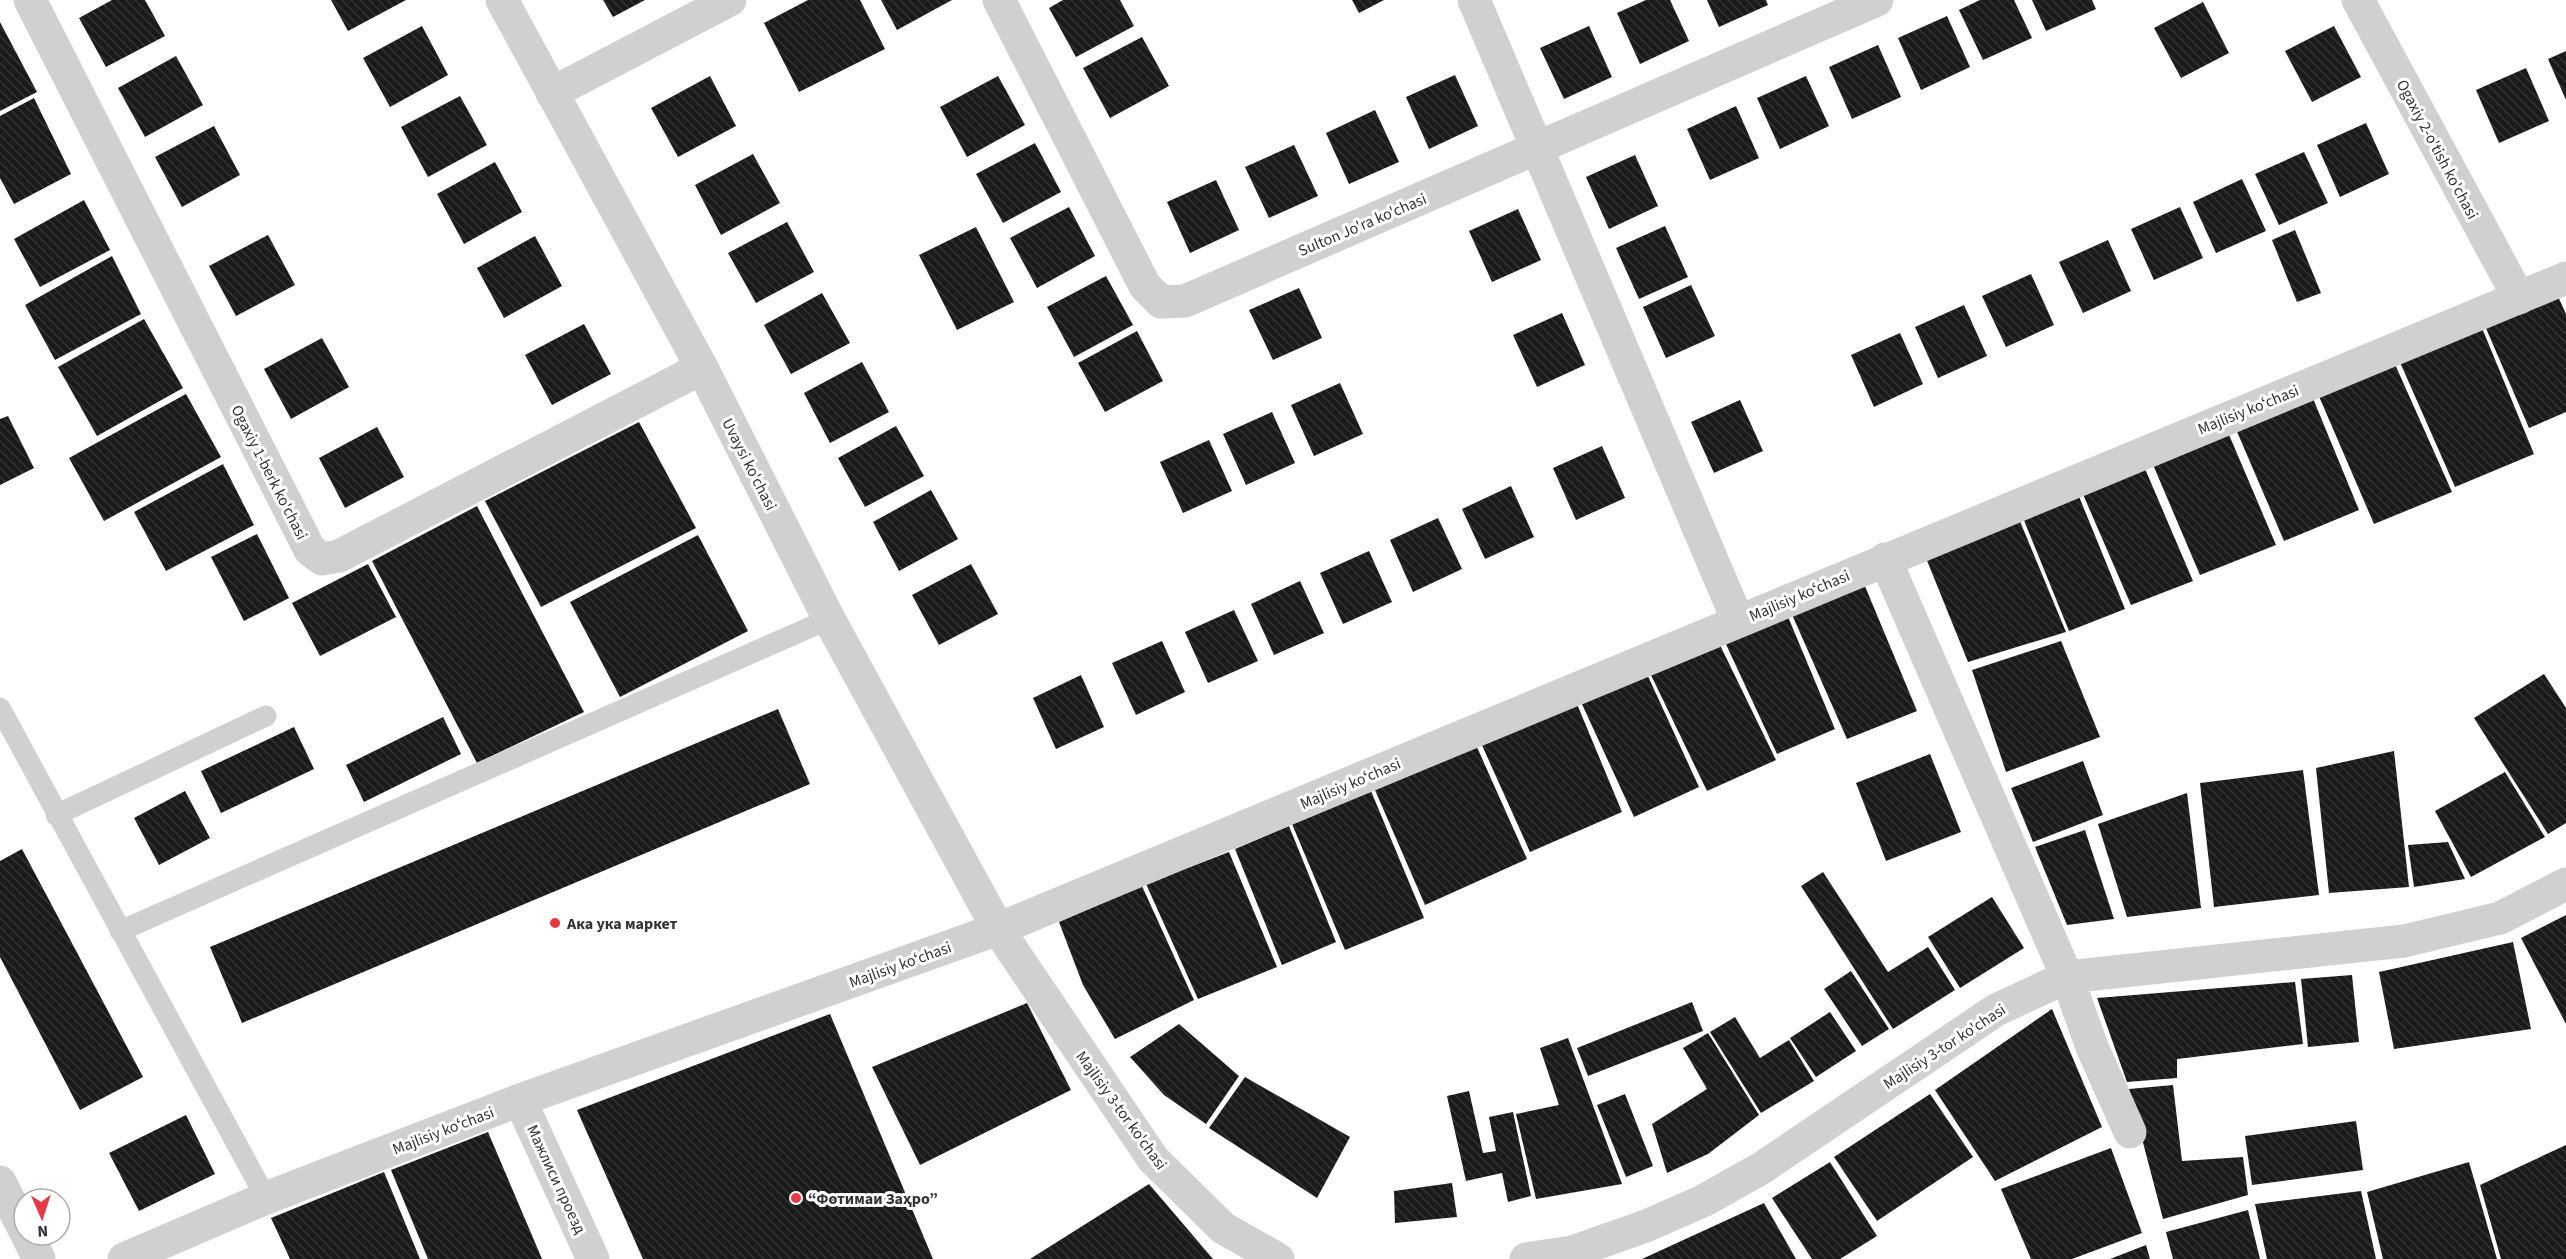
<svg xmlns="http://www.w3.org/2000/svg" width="2566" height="1259" font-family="'Source Sans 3',sans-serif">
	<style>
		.building { fill: url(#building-back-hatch) }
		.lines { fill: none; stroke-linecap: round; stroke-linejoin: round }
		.lane { stroke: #d0d0d0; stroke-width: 21 }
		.street { stroke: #d0d0d0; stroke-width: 33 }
		.poi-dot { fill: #e63946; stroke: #fff; stroke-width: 2 }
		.labels { text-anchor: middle; stroke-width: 6; stroke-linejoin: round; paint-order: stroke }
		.street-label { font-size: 16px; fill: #333; stroke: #fff }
		.poi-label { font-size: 16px; font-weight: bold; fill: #333; stroke: #fff; text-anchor: start }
	</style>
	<defs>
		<pattern id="building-back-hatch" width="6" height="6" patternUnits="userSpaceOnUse" patternTransform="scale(1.5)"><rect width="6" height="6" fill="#1a1a1a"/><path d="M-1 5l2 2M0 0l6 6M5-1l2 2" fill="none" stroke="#333"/></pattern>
	</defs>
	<rect width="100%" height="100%" fill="#fff"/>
	<g class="building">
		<polygon points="112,0 145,0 165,36 106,67 79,18"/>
		<polygon points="331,0 406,0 348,31"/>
		<polygon points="603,0 645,0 613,17"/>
		<polygon points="808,0 860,0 885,49 799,92 764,23"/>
		<polygon points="881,0 952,0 897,30"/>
		<polygon points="1063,0 1120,0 1134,26 1076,57 1049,8"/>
		<polygon points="1352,0 1384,0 1359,13"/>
		<polygon points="1646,0 1670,0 1689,41 1640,64 1617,13"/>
		<polygon points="1707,0 1766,0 1768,5 1719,27"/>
		<polygon points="1980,0 2014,0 2032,38 1983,60 1959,10"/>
		<polygon points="2032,0 2092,0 2096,9 2046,31"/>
		<polygon points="2203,2 2229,53 2181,78 2154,28"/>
		<polygon points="1947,16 1970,67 1921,90 1898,38"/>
		<polygon points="0,22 37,92 0,111"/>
		<polygon points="422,26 448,75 390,107 363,58"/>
		<polygon points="1589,26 1612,77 1564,99 1540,48"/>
		<polygon points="2334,26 2361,77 2312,102 2285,51"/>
		<polygon points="1142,37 1169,86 1110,118 1083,68"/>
		<polygon points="1878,45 1901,97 1852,119 1829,67"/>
		<polygon points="2566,51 2566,100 2548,59"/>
		<polygon points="176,56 203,105 145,137 118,88"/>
		<polygon points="2526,68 2549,121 2499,143 2476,90"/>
		<polygon points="1455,75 1478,126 1429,149 1406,97"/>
		<polygon points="710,76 736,126 678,157 651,108"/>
		<polygon points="998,76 1025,125 967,157 940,107"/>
		<polygon points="1806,76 1829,126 1780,149 1757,98"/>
		<polygon points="460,96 487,145 428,177 401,127"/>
		<polygon points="34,98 71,174 14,204 0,178 0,116"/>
		<polygon points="1736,106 1759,158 1710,180 1687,129"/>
		<polygon points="1375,110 1399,162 1349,184 1326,133"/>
		<polygon points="2366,123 2389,174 2340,197 2317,145"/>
		<polygon points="214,126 240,175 182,207 155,157"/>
		<polygon points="1035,143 1061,192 1003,223 976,174"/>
		<polygon points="1294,145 1318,196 1269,218 1245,167"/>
		<polygon points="2304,152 2328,203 2279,225 2255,174"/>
		<polygon points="753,154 780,203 721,235 695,185"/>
		<polygon points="1635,155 1658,206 1609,229 1586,177"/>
		<polygon points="495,162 522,212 464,244 437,194"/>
		<polygon points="2242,179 2266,231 2216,253 2193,202"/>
		<polygon points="1216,180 1239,230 1190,253 1167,202"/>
		<polygon points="84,200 110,250 40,287 14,239"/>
		<polygon points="1069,207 1095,256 1037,288 1010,238"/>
		<polygon points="2180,207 2203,258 2154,280 2131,229"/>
		<polygon points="1518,209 1541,260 1492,282 1469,231"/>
		<polygon points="787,222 814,272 756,303 728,253"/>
		<polygon points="1665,226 1688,277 1639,299 1616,248"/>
		<polygon points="976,227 1014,302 957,330 919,255"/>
		<polygon points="2295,230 2321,293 2297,302 2272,240"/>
		<polygon points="268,235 295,285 236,316 209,266"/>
		<polygon points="535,236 562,286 504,318 477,268"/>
		<polygon points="2108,240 2131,291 2083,313 2059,262"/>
		<polygon points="112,256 141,314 55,360 25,305"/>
		<polygon points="2031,274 2054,325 2006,347 1982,296"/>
		<polygon points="1106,276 1133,325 1074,357 1047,307"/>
		<polygon points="1691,285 1715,336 1666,358 1643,307"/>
		<polygon points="1299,288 1322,338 1273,360 1249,310"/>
		<polygon points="822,293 850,343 791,374 764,325"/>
		<polygon points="2557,294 2566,314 2566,412 2529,428 2485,326"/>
		<polygon points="1964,305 1987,356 1938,378 1915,327"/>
		<polygon points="1562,313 1585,365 1537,387 1513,335"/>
		<polygon points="144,319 183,388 97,436 58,367"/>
		<polygon points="584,324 611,374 552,405 525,355"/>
		<polygon points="2482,328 2534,454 2455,487 2399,360"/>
		<polygon points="1137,331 1163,381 1105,412 1078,363"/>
		<polygon points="1900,333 1923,384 1874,407 1851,355"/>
		<polygon points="322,338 349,387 291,419 264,369"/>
		<polygon points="862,362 889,412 830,443 804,393"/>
		<polygon points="2394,362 2452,492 2374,524 2318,394"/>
		<polygon points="1340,383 1363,434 1314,456 1291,405"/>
		<polygon points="186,394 221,457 104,521 69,458"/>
		<polygon points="2312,396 2359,510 2284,541 2235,427"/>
		<polygon points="1740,400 1763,451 1714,473 1691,422"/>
		<polygon points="1272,412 1295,463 1246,485 1223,434"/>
		<polygon points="8,416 34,468 0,485 0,419"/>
		<polygon points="639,422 696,528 541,607 485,501"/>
		<polygon points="896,426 924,476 865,507 838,458"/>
		<polygon points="377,427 404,477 345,508 319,458"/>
		<polygon points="2227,430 2276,545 2200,575 2151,460"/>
		<polygon points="1209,440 1232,491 1183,513 1160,462"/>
		<polygon points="1602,446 1625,498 1576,520 1553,468"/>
		<polygon points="223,464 254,525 166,571 134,512"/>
		<polygon points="2143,464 2193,581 2131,605 2082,492"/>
		<polygon points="1511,486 1534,537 1485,559 1462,509"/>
		<polygon points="931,490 958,539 899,571 873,522"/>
		<polygon points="2078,494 2125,609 2069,631 2023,518"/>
		<polygon points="477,506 584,712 477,763 372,561"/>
		<polygon points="1438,518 1462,569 1413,592 1390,540"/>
		<polygon points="2019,519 2066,632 1968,662 1926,558"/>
		<polygon points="257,534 289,598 244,621 211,557"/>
		<polygon points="698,535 748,631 620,697 570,602"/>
		<polygon points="1369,551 1392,602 1343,624 1320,573"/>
		<polygon points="368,564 396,617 320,656 292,603"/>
		<polygon points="971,564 998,614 939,645 912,595"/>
		<polygon points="1862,579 1917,711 1847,739 1790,610"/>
		<polygon points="1300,581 1324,633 1274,655 1251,604"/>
		<polygon points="1234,610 1258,661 1208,683 1185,632"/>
		<polygon points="1786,612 1835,729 1777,754 1724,640"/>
		<polygon points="1162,641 1185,692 1136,715 1112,663"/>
		<polygon points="2061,641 2100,737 2006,772 1972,670"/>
		<polygon points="1719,643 1776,760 1707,791 1650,673"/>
		<polygon points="1647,674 1699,787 1634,817 1581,702"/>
		<polygon points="2544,674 2566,708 2566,823 2548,834 2474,718"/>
		<polygon points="1081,675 1104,727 1056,749 1033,698"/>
		<polygon points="1577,704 1622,812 1530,852 1481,743"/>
		<polygon points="778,709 810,784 242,1023 210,947"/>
		<polygon points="443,717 461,754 364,802 346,765"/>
		<polygon points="294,727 314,769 221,813 201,771"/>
		<polygon points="1476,745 1527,859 1425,905 1375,790"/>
		<polygon points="2394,751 2409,887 2329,893 2316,768"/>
		<polygon points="1930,754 1961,832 1886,861 1856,783"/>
		<polygon points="2083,761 2103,815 2033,842 2011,788"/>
		<polygon points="2303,770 2319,895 2214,907 2200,783"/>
		<polygon points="2505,772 2545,837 2471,877 2435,811"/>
		<polygon points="185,791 210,838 159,865 134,818"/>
		<polygon points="1371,791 1424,918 1345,950 1292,824"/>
		<polygon points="2187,793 2201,908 2127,917 2098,824"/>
		<polygon points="1289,826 1336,942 1282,965 1235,849"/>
		<polygon points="2085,830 2114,919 2067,925 2035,847"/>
		<polygon points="2448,842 2465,879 2414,887 2408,845"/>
		<polygon points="22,849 143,1077 80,1110 0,957 0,861"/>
		<polygon points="1229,852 1277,967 1198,999 1146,884"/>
		<polygon points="1823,872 1888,972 1928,947 1955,990 1893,1029 1801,886"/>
		<polygon points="1142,886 1194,1000 1115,1039 1083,985 1059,922"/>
		<polygon points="1992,897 2024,948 1960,988 1928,937"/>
		<polygon points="2566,915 2566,1024 2521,938"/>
		<polygon points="2513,942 2531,1029 2394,1049 2379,972"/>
		<polygon points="1851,971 1889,1029 1862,1046 1824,989"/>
		<polygon points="2352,975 2359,1042 2308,1047 2301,979"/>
		<polygon points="2295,982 2303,1044 2177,1059 2177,1078 2127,1082 2097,998"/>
		<polygon points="1692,1002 1703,1031 1588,1076 1577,1048"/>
		<polygon points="1027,1003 1071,1090 920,1165 872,1067"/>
		<polygon points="2052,1009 2102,1127 1995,1181 1935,1090"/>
		<polygon points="1830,1012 1856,1051 1816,1077 1790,1038"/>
		<polygon points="830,1014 933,1259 643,1259 577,1110"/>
		<polygon points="1735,1017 1760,1058 1789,1040 1814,1081 1761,1113 1710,1032"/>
		<polygon points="1179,1024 1239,1076 1206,1124 1164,1095 1130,1057"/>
		<polygon points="1708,1033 1759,1115 1708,1154 1667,1173 1652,1124 1707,1089 1683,1048"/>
		<polygon points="1568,1038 1622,1184 1536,1199 1516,1114 1559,1105 1540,1048"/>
		<polygon points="1245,1077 1350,1137 1317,1198 1209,1128"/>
		<polygon points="2173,1085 2182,1161 2243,1157 2248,1195 2163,1219 2129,1089"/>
		<polygon points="1469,1091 1483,1153 1496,1151 1489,1117 1513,1112 1531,1196 1508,1202 1502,1173 1466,1181 1447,1096"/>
		<polygon points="1625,1094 1653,1166 1626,1177 1597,1105"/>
		<polygon points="1930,1094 1973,1157 1877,1221 1834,1157"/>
		<polygon points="186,1115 215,1174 139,1211 109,1153"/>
		<polygon points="2356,1121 2363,1170 2252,1185 2245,1136"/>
		<polygon points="488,1132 542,1259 428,1259 391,1170"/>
		<polygon points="2566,1145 2566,1259 2501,1259 2480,1185"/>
		<polygon points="2111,1148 2142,1233 2072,1259 2031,1259 2001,1189"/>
		<polygon points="1830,1162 1877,1236 1840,1259 1812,1259 1772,1198"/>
		<polygon points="2469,1162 2497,1259 2383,1259 2367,1192"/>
		<polygon points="384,1172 420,1259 290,1259 271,1218"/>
		<polygon points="1452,1183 1457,1217 1395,1223 1394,1191"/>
		<polygon points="1149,1184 1213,1259 1030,1259"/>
		<polygon points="2361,1191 2376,1259 2267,1259 2255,1204"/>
		<polygon points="1764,1203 1796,1259 1642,1259"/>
		<polygon points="2248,1210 2260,1259 2173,1259 2166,1232"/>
		<polygon points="2146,1245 2150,1259 2110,1259"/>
	</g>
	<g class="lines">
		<g class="lane">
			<polyline points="0,708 266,1198"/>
			<polyline points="56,815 266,716"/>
			<polyline points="120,931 829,619"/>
		</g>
		<g class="street">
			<polyline points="30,0 310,550 322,559 339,556 702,368"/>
			<polyline points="502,0 702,368 829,619 998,929 1153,1159 1223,1228 1278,1259"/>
			<polyline points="999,0 1145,286 1161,302 1185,301 1877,0"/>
			<polyline points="1474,0 1738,621"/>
			<polyline points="2358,0 2519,298"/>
			<polyline points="552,93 730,0"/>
			<polyline points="1885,559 2067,977 2092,1047 2130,1132"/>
			<polyline points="520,1100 593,1259"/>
			<polyline points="0,1182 24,1229"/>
			<polyline points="27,1235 39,1259"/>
			<polyline points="124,1259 266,1198 520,1100 998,929 2566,278"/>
			<polyline points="1526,1259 1572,1252 1646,1226 1703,1201 1760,1169 1996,1010 2067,977 2404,941 2500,918 2566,884"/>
		</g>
	</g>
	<g class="poi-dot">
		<circle cx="555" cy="923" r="6"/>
		<circle cx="796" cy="1198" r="6"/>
	</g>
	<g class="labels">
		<g class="street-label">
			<text transform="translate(2438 149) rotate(62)" y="6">Ogaxiy 2-o'tish ko'chasi</text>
			<text transform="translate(1362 224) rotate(-23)" y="6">Sulton Jo'ra ko'chasi</text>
			<text transform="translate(2248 409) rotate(-22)" y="6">Majlisiy koʻchasi</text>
			<text transform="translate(750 464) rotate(63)" y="6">Uvaysi ko'chasi</text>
			<text transform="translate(270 472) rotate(63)" y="6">Ogaxiy 1-berk ko'chasi</text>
			<text transform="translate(1799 595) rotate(-23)" y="6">Majlisiy koʻchasi</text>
			<text transform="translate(1350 783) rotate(-23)" y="6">Majlisiy koʻchasi</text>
			<text transform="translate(900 964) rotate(-20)" y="6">Majlisiy koʻchasi</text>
			<text transform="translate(1944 1046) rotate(-33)" y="6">Majlisiy 3-tor ko'chasi</text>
			<text transform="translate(1122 1110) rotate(54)" y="6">Majlisiy 3-tor ko'chasi</text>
			<text transform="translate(443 1130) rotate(-21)" y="6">Majlisiy koʻchasi</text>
			<text transform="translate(557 1179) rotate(65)" y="6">Мажлиси проезд</text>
		</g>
		<g class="poi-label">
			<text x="567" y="929">Ака ука маркет</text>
			<text x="808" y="1204">“Фотимаи Заҳро”</text>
		</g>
	</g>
	<g transform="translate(42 1217) rotate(177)"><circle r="28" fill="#ffffff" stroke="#adadad" stroke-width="1.5"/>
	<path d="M0-4.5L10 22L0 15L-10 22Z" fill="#e63946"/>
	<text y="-9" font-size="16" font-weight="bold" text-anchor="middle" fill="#333333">N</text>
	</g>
</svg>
